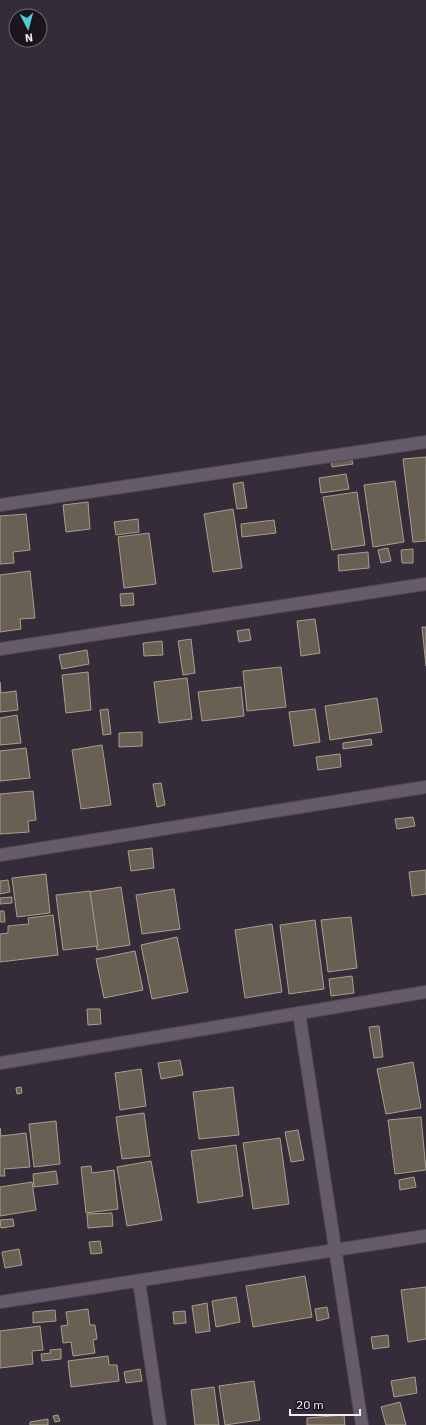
<svg xmlns="http://www.w3.org/2000/svg" width="426" height="1425" font-family="'IBM Plex Sans',sans-serif">
	<style>
		.building { fill: #695f52; stroke: #a99e8f }
		.lines { fill: none; stroke-linecap: round; stroke-linejoin: round }
		.street-casing { stroke: #514953; stroke-width: 14 }
		.street { stroke: #655b69; stroke-width: 12 }
	</style>
	<rect width="100%" height="100%" fill="#352c39"/>
	<g class="building">
		<polygon points="351,457 353,464 332,467 331,460"/>
		<polygon points="426,457 426,541 413,542 403,459"/>
		<polygon points="346,474 349,489 321,493 319,478"/>
		<polygon points="395,481 404,542 373,547 364,485"/>
		<polygon points="243,482 247,508 237,509 233,484"/>
		<polygon points="357,492 365,545 332,550 323,497"/>
		<polygon points="88,502 90,529 66,532 63,505"/>
		<polygon points="233,509 242,568 213,572 204,514"/>
		<polygon points="26,514 30,550 13,552 14,563 0,564 0,516"/>
		<polygon points="138,519 139,532 116,535 114,522"/>
		<polygon points="274,520 276,533 242,537 241,524"/>
		<polygon points="149,533 156,584 124,588 118,537"/>
		<polygon points="388,548 391,561 381,563 378,550"/>
		<polygon points="413,549 413,563 402,563 401,550"/>
		<polygon points="368,552 369,568 339,571 338,555"/>
		<polygon points="30,571 35,618 20,619 21,629 0,632 0,575"/>
		<polygon points="133,593 134,605 121,606 120,594"/>
		<polygon points="315,619 320,653 301,656 297,621"/>
		<polygon points="422,627 426,627 426,666"/>
		<polygon points="249,629 251,640 239,642 237,631"/>
		<polygon points="191,639 195,673 183,675 178,641"/>
		<polygon points="162,641 163,655 144,656 143,643"/>
		<polygon points="87,650 89,664 62,669 59,655"/>
		<polygon points="281,667 286,707 247,711 243,671"/>
		<polygon points="88,672 91,710 66,713 62,675"/>
		<polygon points="187,678 192,719 159,723 154,682"/>
		<polygon points="0,682 1,693 16,691 18,710 0,712"/>
		<polygon points="241,687 244,716 202,721 198,692"/>
		<polygon points="377,698 382,732 330,740 325,706"/>
		<polygon points="108,709 111,734 103,735 100,710"/>
		<polygon points="315,709 320,742 294,746 289,712"/>
		<polygon points="17,715 21,743 0,745 0,718"/>
		<polygon points="142,732 142,746 119,747 119,733"/>
		<polygon points="371,739 372,745 343,749 343,743"/>
		<polygon points="102,745 111,805 81,809 72,750"/>
		<polygon points="26,748 30,778 0,781 0,751"/>
		<polygon points="340,754 341,767 318,770 316,757"/>
		<polygon points="161,783 165,805 157,807 153,784"/>
		<polygon points="33,791 36,820 28,821 29,832 0,834 0,794"/>
		<polygon points="413,817 415,826 397,829 395,819"/>
		<polygon points="152,848 154,868 131,871 128,851"/>
		<polygon points="426,870 426,894 412,896 409,872"/>
		<polygon points="46,874 50,913 17,917 12,878"/>
		<polygon points="8,880 10,892 0,894 0,881"/>
		<polygon points="121,887 130,945 97,950 88,892"/>
		<polygon points="174,889 180,929 142,934 136,895"/>
		<polygon points="90,891 98,946 63,950 56,895"/>
		<polygon points="12,897 12,903 0,904 0,898"/>
		<polygon points="0,911 4,911 5,922 0,922"/>
		<polygon points="53,915 58,955 0,962 0,934 8,933 8,926 29,924 28,918"/>
		<polygon points="351,917 357,968 328,972 321,920"/>
		<polygon points="315,920 324,989 289,994 280,925"/>
		<polygon points="272,924 282,992 245,998 235,930"/>
		<polygon points="177,937 188,992 152,999 141,945"/>
		<polygon points="135,951 143,990 104,998 96,959"/>
		<polygon points="352,976 354,993 331,996 329,979"/>
		<polygon points="87,1009 100,1009 101,1024 88,1025"/>
		<polygon points="379,1026 383,1057 374,1058 369,1027"/>
		<polygon points="180,1060 183,1075 161,1079 158,1063"/>
		<polygon points="413,1062 421,1108 386,1114 377,1069"/>
		<polygon points="141,1069 146,1106 120,1110 115,1073"/>
		<polygon points="21,1087 22,1093 17,1094 16,1088"/>
		<polygon points="233,1087 239,1135 199,1139 193,1092"/>
		<polygon points="144,1113 150,1156 122,1159 116,1117"/>
		<polygon points="421,1117 426,1170 395,1174 388,1120"/>
		<polygon points="56,1121 60,1164 34,1167 29,1124"/>
		<polygon points="0,1128 1,1136 26,1133 30,1167 4,1169 5,1176 0,1176"/>
		<polygon points="298,1130 304,1160 291,1162 285,1132"/>
		<polygon points="280,1138 289,1204 253,1209 243,1143"/>
		<polygon points="236,1145 243,1196 198,1203 191,1151"/>
		<polygon points="151,1161 162,1220 127,1226 117,1167"/>
		<polygon points="91,1166 92,1173 114,1170 118,1209 86,1213 81,1167"/>
		<polygon points="56,1171 58,1184 34,1187 33,1174"/>
		<polygon points="414,1177 416,1187 400,1190 399,1180"/>
		<polygon points="32,1182 36,1210 0,1216 0,1187"/>
		<polygon points="112,1213 113,1226 88,1228 87,1214"/>
		<polygon points="13,1219 14,1226 1,1228 0,1220"/>
		<polygon points="100,1241 102,1253 91,1254 89,1242"/>
		<polygon points="19,1249 22,1265 5,1268 2,1252"/>
		<polygon points="305,1276 312,1317 253,1327 246,1286"/>
		<polygon points="426,1287 426,1339 408,1342 401,1290"/>
		<polygon points="236,1297 240,1322 216,1327 212,1301"/>
		<polygon points="207,1303 210,1331 196,1333 192,1306"/>
		<polygon points="327,1307 329,1318 317,1321 315,1309"/>
		<polygon points="88,1309 90,1325 95,1325 97,1339 93,1340 95,1353 73,1356 71,1342 63,1343 61,1326 68,1325 66,1312"/>
		<polygon points="55,1310 56,1321 33,1323 33,1312"/>
		<polygon points="185,1311 186,1323 174,1324 173,1312"/>
		<polygon points="40,1326 43,1350 32,1351 33,1364 0,1368 0,1331"/>
		<polygon points="388,1335 389,1347 373,1349 371,1337"/>
		<polygon points="61,1349 61,1359 42,1361 41,1354 51,1353 50,1350"/>
		<polygon points="108,1356 109,1365 117,1365 119,1381 71,1387 68,1361"/>
		<polygon points="140,1369 142,1381 126,1383 124,1372"/>
		<polygon points="415,1377 417,1393 394,1397 391,1381"/>
		<polygon points="254,1381 260,1420 225,1425 219,1386"/>
		<polygon points="214,1387 219,1425 195,1425 191,1390"/>
		<polygon points="400,1402 406,1425 386,1425 381,1407"/>
		<polygon points="58,1415 60,1421 55,1422 53,1416"/>
		<polygon points="344,1415 345,1425 307,1425 307,1418"/>
		<polygon points="48,1419 48,1425 30,1425 30,1422"/>
	</g>
	<g class="lines">
		<g class="street-casing">
			<g id="street">
				<polyline points="0,505 426,442"/>
				<polyline points="0,649 426,584"/>
				<polyline points="0,855 426,787"/>
				<polyline points="299,1013 362,1425"/>
				<polyline points="0,1063 426,992"/>
				<polyline points="139,1281 160,1425"/>
				<polyline points="0,1302 426,1236"/>
			</g>
		</g>
		<use href="#street" class="street"/>
	</g>
	<g transform="translate(28 28) rotate(174)"><circle r="19" fill="#1a161c" stroke="#716c73"/>
	<path d="M0-3L7 15L0 10L-7 15Z" fill="#51ccd1"/>
	<text y="-6" font-size="11" font-weight="bold" text-anchor="middle" fill="#f4eef6">N</text>
	</g>
	<path d="M290 1409v6h70v-6" fill="none" stroke="#f4eef6" stroke-width="2"/>
	<text x="296" y="1409" font-size="12" fill="#f4eef6" stroke="#1a161c" stroke-width="3" paint-order="stroke">20 m</text>
</svg>
